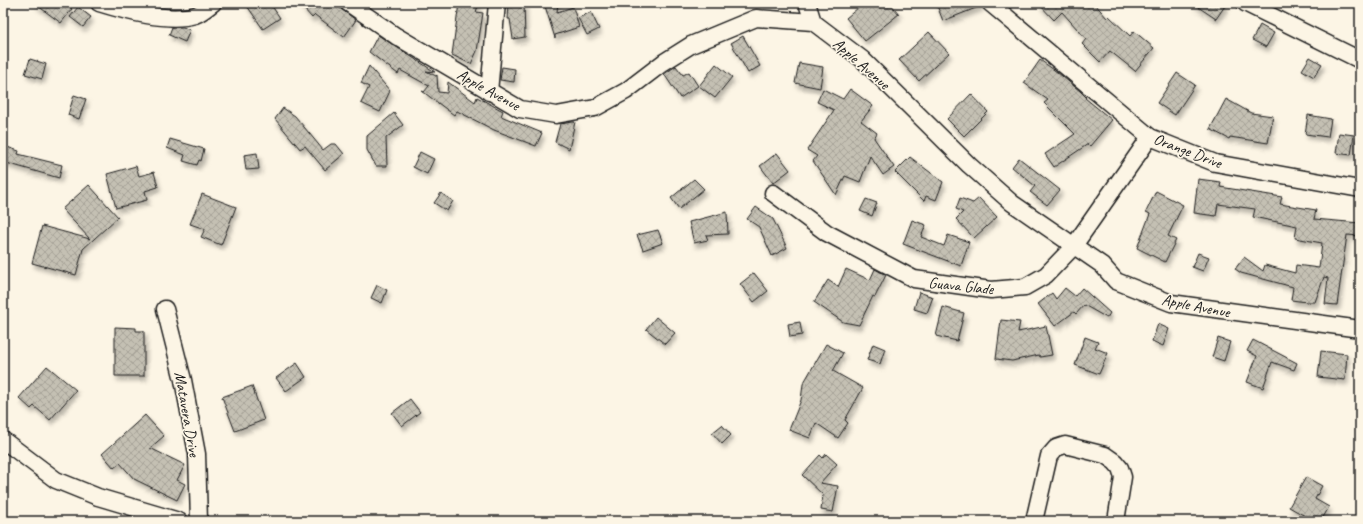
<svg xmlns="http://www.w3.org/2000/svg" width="1363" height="524" font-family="Caveat,sans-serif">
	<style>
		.building { fill: url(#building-cross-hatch); stroke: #1c1c1c; filter: url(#shadow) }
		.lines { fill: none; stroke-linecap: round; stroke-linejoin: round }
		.street-casing { stroke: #1c1c1c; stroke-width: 19 }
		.street { stroke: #fcf5e5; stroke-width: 16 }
		.labels { text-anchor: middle; stroke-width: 3.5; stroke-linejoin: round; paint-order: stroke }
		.street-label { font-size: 16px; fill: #1c1c1c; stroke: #fcf5e5 }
	</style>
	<defs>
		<pattern id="building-cross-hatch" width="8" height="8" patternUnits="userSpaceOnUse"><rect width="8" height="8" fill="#c4c0b3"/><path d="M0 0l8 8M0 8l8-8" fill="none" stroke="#a8a499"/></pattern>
		<filter id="shadow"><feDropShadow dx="2.5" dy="4.5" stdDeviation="2" flood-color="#0004"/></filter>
	</defs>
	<rect width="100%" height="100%" fill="#fcf5e5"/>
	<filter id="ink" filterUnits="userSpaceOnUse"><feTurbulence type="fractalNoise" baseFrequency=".025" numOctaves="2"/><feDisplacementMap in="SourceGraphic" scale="8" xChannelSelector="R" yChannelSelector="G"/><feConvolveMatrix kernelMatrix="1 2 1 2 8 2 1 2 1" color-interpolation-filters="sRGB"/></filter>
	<g filter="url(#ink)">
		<g class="building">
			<polygon points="34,3 65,3 72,9 61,23"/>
			<polygon points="245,3 270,3 280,18 263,29"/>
			<polygon points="298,3 333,3 356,20 344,37 315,15 312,18 304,9 305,8"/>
			<polygon points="459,3 479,3 476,12 483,13 477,51 471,64 452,55"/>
			<polygon points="509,3 524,3 525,37 513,39 510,19 508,19"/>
			<polygon points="544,3 558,3 557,12 573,7 579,27 555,35 555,38"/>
			<polygon points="864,3 890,3 899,14 865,41 846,18"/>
			<polygon points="936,3 981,3 981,6 943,21"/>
			<polygon points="1038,3 1094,3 1107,18 1109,16 1130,36 1134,31 1154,48 1135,71 1110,51 1100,62 1082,44 1086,39 1062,12 1054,20"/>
			<polygon points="1192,3 1227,3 1216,19"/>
			<polygon points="78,7 91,17 83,27 70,17"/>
			<polygon points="591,12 599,29 587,35 578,18"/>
			<polygon points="1260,25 1274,33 1266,47 1252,40"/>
			<polygon points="172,27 183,27 190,30 185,42 169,35"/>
			<polygon points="929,32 949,53 919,81 899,60"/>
			<polygon points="378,35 435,72 426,71 436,76 437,75 438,92 447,93 448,82 475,102 477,97 503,111 501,116 542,133 536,146 494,130 457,111 454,115 422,91 424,92 429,86 400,70 398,74 369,52"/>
			<polygon points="743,36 760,66 748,73 731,43"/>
			<polygon points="1310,57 1322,64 1314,77 1302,70"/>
			<polygon points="30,59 46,64 42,79 25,74"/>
			<polygon points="1040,60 1057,72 1080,91 1086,97 1085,98 1112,120 1090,146 1088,144 1054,167 1045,154 1075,134 1044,103 1048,100 1024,83"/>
			<polygon points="799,63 823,67 820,88 795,83"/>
			<polygon points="716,64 732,77 715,98 699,86"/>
			<polygon points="369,66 390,91 380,112 361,103 369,87 361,83"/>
			<polygon points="676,66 683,75 689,72 698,86 680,98 664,74"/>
			<polygon points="502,67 515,69 514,82 500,80"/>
			<polygon points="1177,73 1195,85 1175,115 1157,103"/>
			<polygon points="823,89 843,99 850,89 873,106 861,121 877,133 874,138 894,167 883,175 870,156 860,182 845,176 836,195 813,161 817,156 807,150 834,110 817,102"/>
			<polygon points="971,94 988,112 964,136 947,119"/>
			<polygon points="74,95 86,99 79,119 68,115"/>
			<polygon points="1226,99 1251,113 1273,116 1268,143 1230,137 1229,139 1210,129"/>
			<polygon points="283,108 295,116 323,150 331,144 336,144 344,154 325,170 305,146 300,149 275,119"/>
			<polygon points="394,113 403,125 386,138 387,166 376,166 367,150 367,136"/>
			<polygon points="1308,115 1331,119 1328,137 1305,134"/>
			<polygon points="573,122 575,122 569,149 555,142 560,124"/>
			<polygon points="1339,133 1354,135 1351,155 1336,153"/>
			<polygon points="170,139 204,149 201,161 199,160 197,165 183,161 185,155 167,148"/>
			<polygon points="7,147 19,151 18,154 62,165 59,178 3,162"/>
			<polygon points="420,152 434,159 427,174 413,167"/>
			<polygon points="257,153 259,169 246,170 244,155"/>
			<polygon points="777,153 790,170 773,183 760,166"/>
			<polygon points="910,157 943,182 936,200 926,196 924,201 895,172"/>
			<polygon points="1019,158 1060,190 1047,205 1030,192 1035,186 1012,167"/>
			<polygon points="136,166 139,176 154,172 158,187 145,191 147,200 116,208 107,174"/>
			<polygon points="694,179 704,189 679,209 671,198"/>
			<polygon points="1198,179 1221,182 1220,187 1282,197 1280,204 1316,210 1314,219 1360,223 1360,236 1347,235 1337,305 1325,304 1328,278 1324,277 1315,302 1307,302 1291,300 1293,287 1241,273 1235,269 1244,257 1263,271 1265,265 1295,273 1296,265 1319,268 1322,243 1295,238 1297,226 1253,217 1255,209 1218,204 1216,216 1194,213"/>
			<polygon points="89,185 118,217 83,249 76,275 32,263 42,226 90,239 62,209"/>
			<polygon points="1156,191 1183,205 1168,236 1176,240 1165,262 1137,248 1150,214 1146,212"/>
			<polygon points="441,193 453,201 447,211 434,203"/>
			<polygon points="202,194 236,207 221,245 201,237 205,229 190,224"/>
			<polygon points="960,198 973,203 979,198 997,217 974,238 956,219 963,212 956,209"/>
			<polygon points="866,199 877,203 872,216 860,211"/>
			<polygon points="756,207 773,219 787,248 772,256 759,227 747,219"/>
			<polygon points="727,212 728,234 706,235 708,240 694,243 689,222"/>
			<polygon points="912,220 926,225 921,237 944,246 948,235 969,242 961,266 903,244"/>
			<polygon points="658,230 663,243 643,250 637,235"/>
			<polygon points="1198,253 1209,257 1203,271 1192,267"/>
			<polygon points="846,269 870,280 875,269 886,275 875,297 873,296 859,325 843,322 814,302 828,280 838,287"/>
			<polygon points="754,273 768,291 754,302 740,284"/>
			<polygon points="377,285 387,290 382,303 371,298"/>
			<polygon points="1065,288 1075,296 1082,288 1110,313 1107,318 1084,305 1076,314 1074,312 1055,326 1038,304 1052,293 1056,299"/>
			<polygon points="919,292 933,297 927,313 914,309"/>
			<polygon points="943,307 964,313 957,341 936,336"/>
			<polygon points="656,317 675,333 665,344 646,329"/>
			<polygon points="1001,320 1020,322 1018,332 1046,326 1052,355 1040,357 1039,355 1012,361 996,359"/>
			<polygon points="800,322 802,335 790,337 788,324"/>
			<polygon points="1158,324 1169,329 1163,346 1152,341"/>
			<polygon points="115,327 136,328 136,331 144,331 144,376 115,376"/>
			<polygon points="1085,337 1098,342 1095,348 1108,353 1099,374 1075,365"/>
			<polygon points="1218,338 1230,342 1224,361 1212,357"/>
			<polygon points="1253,340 1297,363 1294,370 1272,362 1263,388 1247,382 1257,356 1247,351"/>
			<polygon points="826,344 843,353 833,371 863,388 845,420 848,423 838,438 816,423 810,438 789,430 801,400 803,384"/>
			<polygon points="873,344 885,349 880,364 867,360"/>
			<polygon points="1321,351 1347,354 1345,380 1318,377"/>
			<polygon points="297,363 306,377 286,391 276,378"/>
			<polygon points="47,366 76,390 50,420 34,406 31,409 19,398"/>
			<polygon points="252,386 264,420 235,431 222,397"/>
			<polygon points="410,399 420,412 402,426 392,413"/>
			<polygon points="145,415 164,436 150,448 185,465 177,480 185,484 177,500 134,479 120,463 114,468 102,454"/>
			<polygon points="722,425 731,435 722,444 712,433"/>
			<polygon points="826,454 837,464 820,483 838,486 833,512 821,510 823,495 802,475 820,455 823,458"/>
			<polygon points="1306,477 1322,486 1315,499 1329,507 1321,521 1314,521 1289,507"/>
		</g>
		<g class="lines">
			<g class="street-casing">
				<g id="street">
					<path d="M99 3C125 11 168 23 195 15 201 13 208 7 213 3"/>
					<polyline points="348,3 396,36 520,109 556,115 595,108 626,91 664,62 691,45 756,18 813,22 862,59 969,165 1012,203 1102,265 1116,281 1171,303 1360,329"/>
					<polyline points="807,3 813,22"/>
					<polyline points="990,3 1150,137 1215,163 1360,189"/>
					<polyline points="1245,3 1360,60"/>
					<polyline points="489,92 497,3"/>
					<polyline points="773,193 827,233 914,279 991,290 1025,287 1046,275 1073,247 1150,137"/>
					<polyline points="165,309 183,380 197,454 199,521"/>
					<polyline points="3,440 56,480 98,497 179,521"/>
					<polyline points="1034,521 1049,456 1056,448 1065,445 1105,455 1115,462 1120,468 1123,477 1116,521"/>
				</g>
			</g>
			<use href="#street" class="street"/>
		</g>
	</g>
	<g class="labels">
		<g class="street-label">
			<text transform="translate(862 63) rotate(41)" y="6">Apple Avenue</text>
			<text transform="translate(489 89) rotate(29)" y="6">Apple Avenue</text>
			<text transform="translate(1188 150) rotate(21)" y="6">Orange Drive</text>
			<text transform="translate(961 285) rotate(6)" y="6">Guava Glade</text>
			<text transform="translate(1196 305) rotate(11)" y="6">Apple Avenue</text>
			<text transform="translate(188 414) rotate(80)" y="6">Matavera Drive</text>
		</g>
	</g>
	<rect width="1363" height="524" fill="none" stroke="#fcf5e5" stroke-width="16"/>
	<rect x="8" y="8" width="1347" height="508" fill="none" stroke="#1c1c1c" stroke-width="1.5" filter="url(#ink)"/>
</svg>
